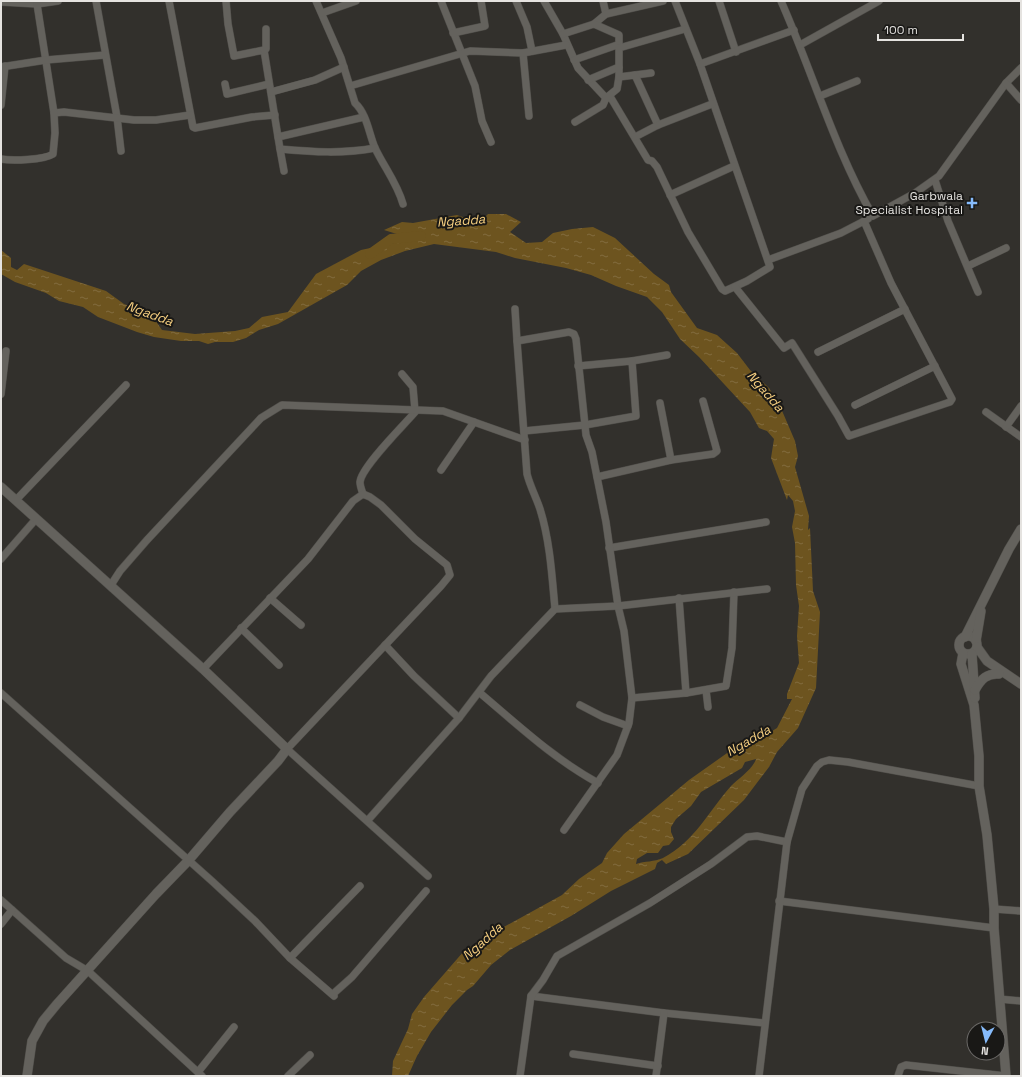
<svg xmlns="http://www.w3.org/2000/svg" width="1022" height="1077" font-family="'Space Grotesk',sans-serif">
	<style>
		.water { fill: url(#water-ripples); fill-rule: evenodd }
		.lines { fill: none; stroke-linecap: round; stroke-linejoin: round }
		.river { stroke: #6d541f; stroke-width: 10 }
		.street-casing { stroke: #4f4d49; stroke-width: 8 }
		.secondary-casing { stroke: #4f4d49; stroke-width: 10 }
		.street { stroke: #64625d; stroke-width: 7 }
		.secondary { stroke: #64625d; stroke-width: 9 }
		.poi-dot { fill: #86bbfb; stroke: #191816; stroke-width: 1.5 }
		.labels { text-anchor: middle; stroke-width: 4; stroke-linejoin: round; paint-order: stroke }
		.poi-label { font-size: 12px; fill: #e5e3e0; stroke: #191816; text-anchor: end }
		.water-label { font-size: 13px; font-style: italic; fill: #f6cf80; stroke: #191816 }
	</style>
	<defs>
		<pattern id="water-ripples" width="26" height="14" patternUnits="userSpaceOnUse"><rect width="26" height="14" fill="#6d541f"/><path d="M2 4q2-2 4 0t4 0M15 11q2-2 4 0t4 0" fill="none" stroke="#826c3f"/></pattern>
	</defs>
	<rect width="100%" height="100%" fill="#32302c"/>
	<path class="water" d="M488 214H506L521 222 510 232 526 243 542 242 553 233 572 229 593 227 615 238 654 274 669 285 671 292 697 328 717 335 737 353 750 370 769 388 780 406 795 441 798 456 795 467 809 516 808 530 810 528 813 591 820 612 816 688 798 728 777 752 769 767 744 800 688 854 666 864 662 860 657 863 655 869 611 891 571 916 510 950 491 965 473 986 467 990 452 1005 431 1032 417 1056 408 1076H392L393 1061 408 1029 412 1014 424 997 464 951 491 934 562 895 579 879 602 863 607 853 624 834 689 780 730 751 756 741 777 728 792 699H787V694L799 663 797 636 799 606 796 585 795 543 792 527 795 511 793 501 788 495 787 500 771 458 774 439 767 431 759 428 750 412 699 357 680 339 662 312 647 297 616 286 591 275 566 268 515 258 496 252 434 244 405 251 381 260 361 271 347 285 278 324 259 330 246 338 233 342H215L208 344 199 341H181L154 337 137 332 98 317 83 307 59 301 46 293 15 282 1 274V250L11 258V267L17 270 24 264 106 291 124 304 156 316 155 320 162 330 195 334 235 331 249 328 262 317 288 312 316 274 361 250 413 239 384 230 402 222 413 223 457 215 479 223ZM756 759C753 769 738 779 731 786 709 811 694 842 663 858 654 862 645 861 636 864L637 859 647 853H658L663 846 669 845 674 839 671 832V827L676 819 691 806 701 792 742 768 745 762Z"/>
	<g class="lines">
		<polyline class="river" points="370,254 391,239 421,236"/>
		<g class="street-casing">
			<g id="street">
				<polyline points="96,1 117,117 121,151"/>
				<polyline points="169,1 193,127 195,128 252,117 275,115"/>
				<polyline points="226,1 228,24 234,56 264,50 278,137 364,117"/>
				<path d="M316 1 341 58 355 103C367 114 369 134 375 148 384 167 397 183 403 204"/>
				<polyline points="441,1 475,86 482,121 491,142"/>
				<polyline points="516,1 527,27 532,51"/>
				<polyline points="544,1 563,34 578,68 606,98 611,98 648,160 652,161 657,167 688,232 722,289 725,291 747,281 770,267 700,64 675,1"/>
				<polyline points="603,1 606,14"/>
				<polyline points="719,1 736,52"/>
				<path d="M781 1C812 71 835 150 873 216L915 193 939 176 1006 83 1021 68"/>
				<polyline points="1,2 37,4 58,1"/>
				<polyline points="37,4 54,113 64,112 134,120 156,120 190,115"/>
				<polyline points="322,13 356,1"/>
				<polyline points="594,24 606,14 663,1"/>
				<polyline points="453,33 485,26 481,1"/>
				<polyline points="563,34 594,24 619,35 619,48 617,45 574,60"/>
				<polyline points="800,45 879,1"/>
				<polyline points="264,50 266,49 266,29"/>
				<polyline points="523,53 529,116"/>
				<polyline points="700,64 794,30"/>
				<polyline points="1,67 46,60 105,55"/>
				<polyline points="635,75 651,73"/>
				<polyline points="588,80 619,67"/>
				<polyline points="1006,83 1021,100"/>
				<polyline points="225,84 227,94 269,84"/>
				<polyline points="350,86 470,51 523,53 566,45"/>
				<polyline points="271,92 315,80 344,67"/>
				<polyline points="820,96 857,81"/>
				<polyline points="1,105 5,66"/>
				<polyline points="575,122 603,105 606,98 617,89 619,77"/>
				<polyline points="658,125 635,75 619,77 619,48 685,29"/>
				<path d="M278 137 280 149C313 152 343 154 375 148"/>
				<polyline points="635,137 658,125 712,104"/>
				<polyline points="280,149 284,171"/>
				<path d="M1 159C12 161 44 160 53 154L55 133 54 113"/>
				<polyline points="935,180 948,221 978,292"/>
				<polyline points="670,195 734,166"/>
				<polyline points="768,260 841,233 868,219"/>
				<polyline points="968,266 1006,248"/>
				<polyline points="735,287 784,348 792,343 838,416 849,436 950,402 952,399 891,283 864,221"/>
				<polyline points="515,309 517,341"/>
				<polyline points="818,352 905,309"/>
				<polyline points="632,361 667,355"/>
				<polyline points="402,374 413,387 415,411"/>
				<polyline points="1,394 6,351"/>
				<polyline points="660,403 671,460"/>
				<polyline points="855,405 935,366"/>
				<polyline points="986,412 1021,437"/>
				<polyline points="1006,427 1021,406"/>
				<polyline points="524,431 585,425 636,416 632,361 578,366"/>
				<polyline points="441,470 474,422"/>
				<polyline points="597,477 671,460 713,454 717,451 703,401"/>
				<path d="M363 494C362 491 360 486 360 482 361 467 405 424 416 411"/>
				<polyline points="16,500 126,385"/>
				<polyline points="609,548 766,522"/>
				<polyline points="1,559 36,519"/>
				<polyline points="111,585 120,571 147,540 261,418 282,405 443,411 525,440"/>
				<polyline points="270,598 301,625"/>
				<polyline points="679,598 686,693"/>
				<path d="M555 609C552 576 550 541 540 509 536 497 530 486 527 474L517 341 569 332 574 334 576 339 586 435 592 452 606 522 618 606 624 631 632 698 629 723 617 755 564 830"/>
				<polyline points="241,628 279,665"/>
				<polyline points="385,645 414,676 459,718"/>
				<polyline points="203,669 308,559 353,501 363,494 370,497 381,505 415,539 447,565 450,575 441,586 287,749 428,876"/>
				<polyline points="706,690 708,707"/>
				<polyline points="1,693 213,882 255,921 290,958 334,996"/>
				<path d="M480 693C518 725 554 759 598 783"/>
				<polyline points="632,698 686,693 726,686 732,648 734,592"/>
				<polyline points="580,705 603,717 628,726"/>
				<polyline points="368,820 459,718 491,676 555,609 618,606 767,589"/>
				<polyline points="1,900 66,958 88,971 202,1076"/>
				<polyline points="779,901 994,928"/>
				<polyline points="994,909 1021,911"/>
				<polyline points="1,924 12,910"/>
				<polyline points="290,958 360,886"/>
				<polyline points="333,994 352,977 426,891"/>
				<polyline points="531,996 664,1013 765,1023"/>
				<polyline points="999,999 1021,1001"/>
				<polyline points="573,1054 658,1066"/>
				<polyline points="198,1072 234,1027"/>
				<polyline points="288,1076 310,1055"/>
				<polyline points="520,1076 531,996 543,980 557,956 650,903 711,864 747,837 757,836 787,842"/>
				<polyline points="656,1076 664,1013"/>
				<polyline points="759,1076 787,842 802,789 817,766 822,762 829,760 848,762 979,786"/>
				<polyline points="898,1076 901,1067 906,1065 1006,1076"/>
			</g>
		</g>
		<g class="secondary-casing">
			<g id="secondary">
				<polyline points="1,487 203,669 287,749 278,761 230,812 188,861 156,894 57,1004 43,1021 32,1041 27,1076"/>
				<circle cx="968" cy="645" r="9"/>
				<polyline points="965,637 1009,549 1021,529"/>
				<polyline points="976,641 981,611"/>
				<polyline points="977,647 987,661 1021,684"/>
				<polyline points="963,653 961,664 974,705 979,756 979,786 987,835 994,909 994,928 1006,1076"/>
				<polyline points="972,654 975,698"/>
				<path d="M975 690C981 679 987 673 999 674"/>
			</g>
		</g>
		<use href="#street" class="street"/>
		<use href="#secondary" class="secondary"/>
	</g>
	<path class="poi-dot" d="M970 197h4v4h4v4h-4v4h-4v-4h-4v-4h4z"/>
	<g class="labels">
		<g class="poi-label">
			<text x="963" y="200">Garbwala<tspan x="963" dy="14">Specialist Hospital</tspan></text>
		</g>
		<g class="water-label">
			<text transform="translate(461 220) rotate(-4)" y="5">Ngadda</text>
			<text transform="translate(150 313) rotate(20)" y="5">Ngadda</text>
			<text transform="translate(766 391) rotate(49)" y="5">Ngadda</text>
			<text transform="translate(748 740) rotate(-30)" y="5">Ngadda</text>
			<text transform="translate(482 941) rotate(-42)" y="5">Ngadda</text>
		</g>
	</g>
	<rect width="1022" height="1077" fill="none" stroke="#e5e3e0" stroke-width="4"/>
	<g transform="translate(986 1041) rotate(187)"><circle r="19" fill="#191816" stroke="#6b6967"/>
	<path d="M0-3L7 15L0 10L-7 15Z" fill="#86bbfb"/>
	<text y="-6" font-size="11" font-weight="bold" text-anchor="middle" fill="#e5e3e0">N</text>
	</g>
	<path d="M878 34v6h85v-6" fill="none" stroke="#e5e3e0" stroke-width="2"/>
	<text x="884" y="34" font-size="12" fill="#e5e3e0" stroke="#191816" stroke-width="3" paint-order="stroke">100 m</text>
</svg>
